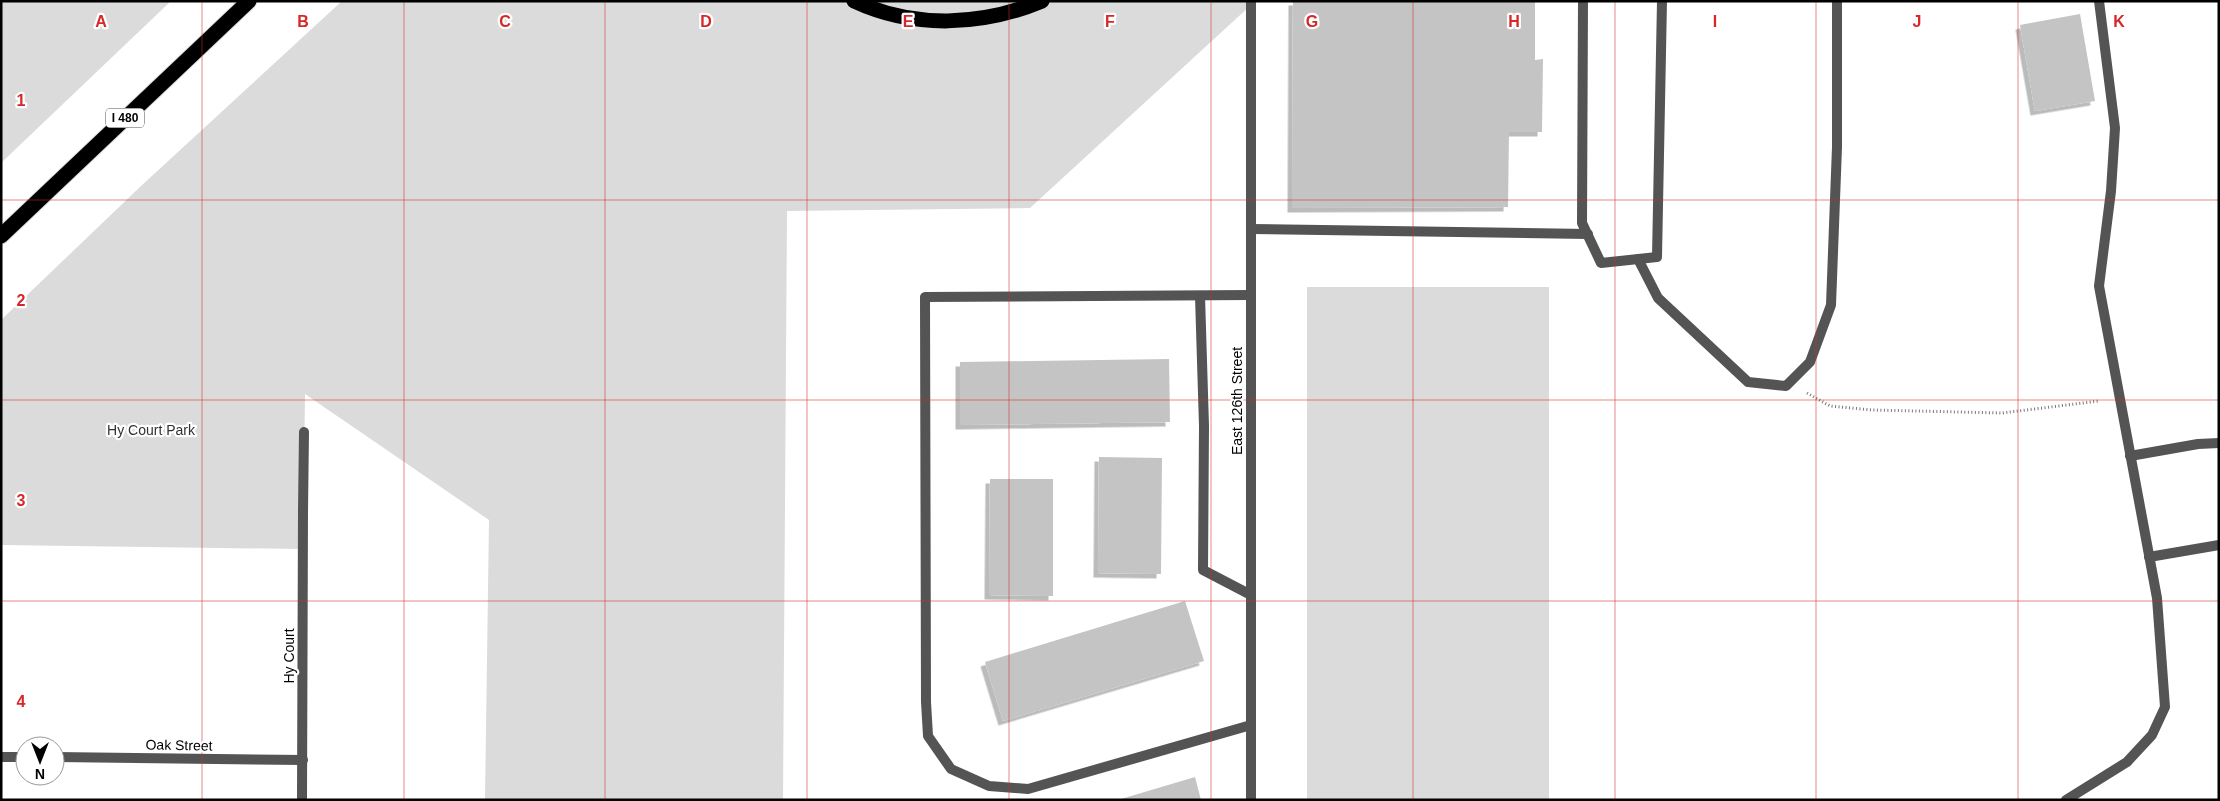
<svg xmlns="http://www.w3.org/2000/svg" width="2220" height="801" font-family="Arial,sans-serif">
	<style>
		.green { fill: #dbdbdb }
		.building { fill: #c4c4c4; filter: url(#shadow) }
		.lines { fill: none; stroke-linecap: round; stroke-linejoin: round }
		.motorway-casing { stroke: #dbdbdb; stroke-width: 17 }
		.path { stroke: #767676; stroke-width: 3; stroke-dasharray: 1 2.5; stroke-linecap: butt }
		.service { stroke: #545454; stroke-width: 10 }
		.minor { stroke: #545454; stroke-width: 10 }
		.tertiary { stroke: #545454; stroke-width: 10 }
		.motorway { stroke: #000; stroke-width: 15 }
		.grid { fill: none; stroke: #d62828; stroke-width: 1; stroke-opacity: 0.55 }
		.labels { text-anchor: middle; stroke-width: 4.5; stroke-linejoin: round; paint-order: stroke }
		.shield { fill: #fff; stroke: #4c4c4c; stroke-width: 1 }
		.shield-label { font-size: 12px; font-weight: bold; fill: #000 }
		.street-label { font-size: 14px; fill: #000; stroke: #fff }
		.park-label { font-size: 14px; fill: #323232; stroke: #fff }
		.grid-label { font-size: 16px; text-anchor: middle; font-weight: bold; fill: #d62828; stroke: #fff; stroke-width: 4.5; stroke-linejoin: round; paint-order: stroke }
	</style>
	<defs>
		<filter id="shadow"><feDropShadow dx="-4.5" dy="4.5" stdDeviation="0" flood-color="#0004"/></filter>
	</defs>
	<rect width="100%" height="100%" fill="#fff"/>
	<g class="green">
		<polygon points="1,1 171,1 1,163"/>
		<polygon points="342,1 1251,1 1251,5 1030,208 787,211 783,800 485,800 489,520 305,394 303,549 1,545 1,320 141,186"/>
		<rect x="1307" y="287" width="242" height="513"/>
	</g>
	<g class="building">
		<polygon points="1293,1 1535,1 1535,60 1543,59 1542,132 1509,132 1508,207 1292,208"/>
		<polygon points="2080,14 2095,101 2035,111 2020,25"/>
		<polygon points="1169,359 1170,422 960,425 960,362"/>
		<polygon points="1099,457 1162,458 1161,574 1098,573"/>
		<polygon points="990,479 1053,479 1053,596 989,595"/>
		<polygon points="1185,601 1204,661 1003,721 985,662"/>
		<polygon points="1195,777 1201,800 1121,800 1121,799"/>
	</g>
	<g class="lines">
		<g class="motorway-casing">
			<g id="motorway">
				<path d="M854 1C914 29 982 26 1042 1"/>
				<polyline points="1,236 249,1"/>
			</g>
		</g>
		<polyline class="path" points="1807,393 1830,406 1872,410 2002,413 2099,401"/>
		<g class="service">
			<polyline points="1583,1 1582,223 1601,263 1657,257 1662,1"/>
			<polyline points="1251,229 1588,234"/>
			<polyline points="1638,259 1658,298 1748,382 1786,386 1810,362 1831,305 1837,147 1837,1"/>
			<polyline points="1251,295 925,297 926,702 928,736 951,769 989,786 1028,789 1251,725"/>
			<polyline points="1200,296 1204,426 1203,570 1251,595"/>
			<polyline points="2130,456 2198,444 2219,443"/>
			<polyline points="303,511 304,432"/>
			<polyline points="2149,557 2219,545"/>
			<polyline points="2066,800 2127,762 2152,735 2165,707 2157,598 2099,286 2111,191 2115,128 2099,1"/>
		</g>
		<g class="minor">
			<polyline points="1,757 25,757"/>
			<polyline points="55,757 303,760"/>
			<polyline points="302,800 303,511"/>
		</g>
		<polyline class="tertiary" points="1251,1 1251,800"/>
		<use href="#motorway" class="motorway"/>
	</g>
	<path class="grid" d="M202 1V800M404 1V800M605 1V800M807 1V800M1009 1V800M1211 1V800M1413 1V800M1615 1V800M1816 1V800M2018 1V800M1 200H2219M1 400H2219M1 601H2219"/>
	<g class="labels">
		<rect class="shield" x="106" y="108.5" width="38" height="19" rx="4"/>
		<g class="shield-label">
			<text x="125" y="122">I 480</text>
		</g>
		<g class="street-label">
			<text transform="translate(1237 401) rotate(-90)" y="5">East 126th Street</text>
			<text transform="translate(289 656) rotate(-90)" y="5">Hy Court</text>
			<text transform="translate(179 745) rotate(1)" y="5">Oak Street</text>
		</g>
		<g class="park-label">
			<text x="151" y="435">Hy Court Park</text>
		</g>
	</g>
	<g class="grid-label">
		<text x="101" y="27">A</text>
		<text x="303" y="27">B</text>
		<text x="505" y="27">C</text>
		<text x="706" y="27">D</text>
		<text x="908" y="27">E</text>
		<text x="1110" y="27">F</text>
		<text x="1312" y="27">G</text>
		<text x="1514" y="27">H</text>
		<text x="1715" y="27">I</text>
		<text x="1917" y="27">J</text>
		<text x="2119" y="27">K</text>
		<text x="21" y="106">1</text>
		<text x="21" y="306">2</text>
		<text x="21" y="506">3</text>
		<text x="21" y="707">4</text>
	</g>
	<rect width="2220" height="801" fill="none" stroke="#000000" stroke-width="5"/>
	<g transform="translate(40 761) rotate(180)"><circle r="24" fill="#ffffff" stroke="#999999"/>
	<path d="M0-4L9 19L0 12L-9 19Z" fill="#000000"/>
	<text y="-8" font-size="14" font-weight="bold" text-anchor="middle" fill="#000000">N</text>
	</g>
</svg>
